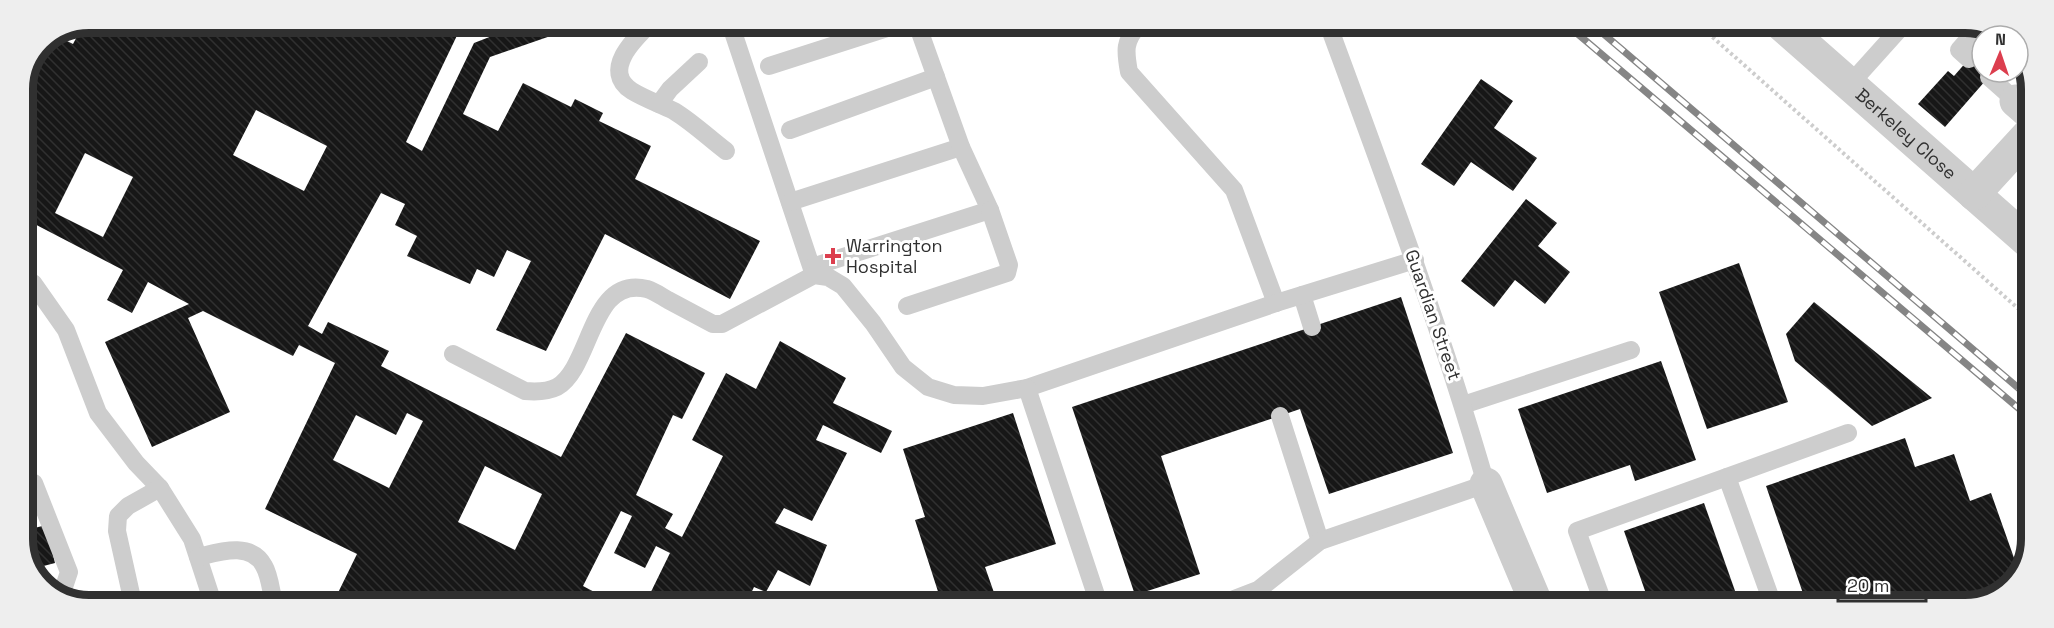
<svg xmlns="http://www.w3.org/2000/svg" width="2054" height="628" font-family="'Space Grotesk',sans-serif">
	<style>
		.building { fill: url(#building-back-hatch); fill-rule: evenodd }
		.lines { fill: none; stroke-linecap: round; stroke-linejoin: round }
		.path { stroke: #cdcdcd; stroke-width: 4; stroke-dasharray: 3 3; stroke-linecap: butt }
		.service { stroke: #cdcdcd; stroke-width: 18 }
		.minor { stroke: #cdcdcd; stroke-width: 33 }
		.rail-casing { stroke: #858585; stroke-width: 7 }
		.rail { stroke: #fff; stroke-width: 4.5; stroke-dasharray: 14; stroke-linecap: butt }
		.poi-dot { fill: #dc3e4e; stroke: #fff; stroke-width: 2 }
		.labels { text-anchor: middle; stroke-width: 6; stroke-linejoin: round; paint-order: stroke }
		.street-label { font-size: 18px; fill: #303030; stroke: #fff }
		.poi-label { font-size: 18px; fill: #303030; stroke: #fff; text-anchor: start }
		.rim { fill: none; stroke: #303030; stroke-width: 8 }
	</style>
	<defs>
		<pattern id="building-back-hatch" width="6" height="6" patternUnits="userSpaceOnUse" patternTransform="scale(1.5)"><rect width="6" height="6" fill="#171717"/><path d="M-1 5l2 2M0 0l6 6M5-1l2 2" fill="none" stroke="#303030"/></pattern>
	</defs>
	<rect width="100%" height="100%" fill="#fff"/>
	<g class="building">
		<path d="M89 22 463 23 406 142 422 151 474 43 525 23H588L490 57 463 114 498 131 523 83 571 107 575 99 603 113 599 121 651 146 635 179 760 241 730 299 605 234 546 351 496 330 531 261 507 250 494 277 477 269 470 284 407 256 417 236 395 225 405 204 381 193 308 326 322 334 328 322 389 351 381 366 561 457 626 333 705 373 682 419 673 415 636 495 673 514 665 528 682 537 723 456 692 440 726 373 756 389 780 341 846 378 833 403 892 431 881 453 823 425 816 440 847 453 812 521 784 508 775 523 827 545 810 586 778 570 766 592 754 587 746 604H645L670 553 656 546 645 568 614 553 632 516 621 511 583 586 617 604H448L424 592 418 604 333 603 357 554 265 509 335 363 299 345 293 356 203 311 188 318 230 412 152 447 105 342 189 304 148 282 132 313 107 300 123 270 23 218V89L42 42 57 36 73 44 83 25ZM256 110 327 146 304 191 233 155ZM85 153 133 177 103 237 55 213ZM407 413 423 421 389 488 333 460 356 415 396 435ZM485 466 542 494 515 550 458 522Z"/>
		<polygon points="1982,44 1982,72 1993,72 1945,127 1918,104 1948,71 1954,76"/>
		<polygon points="1481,79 1513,101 1494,128 1537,158 1513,191 1471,162 1454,186 1421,164"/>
		<polygon points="1526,199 1557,223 1538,246 1570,272 1545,304 1515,280 1494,307 1461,281"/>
		<polygon points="1739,263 1788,402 1707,429 1659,292"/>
		<polygon points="1401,297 1453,453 1329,494 1300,409 1161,456 1200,574 1135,595 1072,407"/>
		<polygon points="1814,302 1932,398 1872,426 1795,361 1786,334"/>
		<polygon points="28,357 30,401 23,401 23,358"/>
		<polygon points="1661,361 1696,460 1635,481 1630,465 1547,493 1518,409"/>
		<polygon points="1013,413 1056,544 985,567 998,604 942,604 915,520 925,517 903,449"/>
		<polygon points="1905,438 1915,467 1954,454 1970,501 1991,493 2019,572 2006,592 1965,605 1807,605 1766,486"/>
		<polygon points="1704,503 1740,605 1650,605 1624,531"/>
		<polygon points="46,525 55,563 32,569 23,544 23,531"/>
	</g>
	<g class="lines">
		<g class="path">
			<polyline points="1687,24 1692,29 1698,25"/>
			<polyline points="1699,25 2030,319"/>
		</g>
		<g class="service">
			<path d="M651 23C634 39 601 71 632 91 645 99 660 104 674 111 692 122 709 138 726 151"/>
			<polyline points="730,23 814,275"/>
			<path d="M1139 24C1124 42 1125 50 1129 72L1234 190 1276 303"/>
			<polyline points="1969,59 1959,50 1981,25"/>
			<polyline points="769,66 900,24"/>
			<polyline points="1989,77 2016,101"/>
			<polyline points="1850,84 1903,25"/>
			<polyline points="659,104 670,89 699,62"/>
			<polyline points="790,130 936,77"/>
			<polyline points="790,202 961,147"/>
			<polyline points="812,267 990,210 961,147 917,24"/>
			<polyline points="23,279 33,283 66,330 98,413 136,463 160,488 192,539 213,603"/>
			<polyline points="1302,295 1312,327"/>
			<polyline points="907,306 1007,273 1009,265 990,210"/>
			<path d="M453 354 525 391C536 392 547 392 557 387 592 367 590 275 647 289 654 291 661 296 668 300 683 308 698 316 713 324H722L814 275 828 277 843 286 873 323 903 367 928 387 954 395 983 396 1027 388 1276 303 1415 260"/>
			<polyline points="1027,388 1099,604"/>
			<polyline points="1463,405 1631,350"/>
			<polyline points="1280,416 1320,541"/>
			<polyline points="23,486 34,483 69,572 61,596"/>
			<path d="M198 557C219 552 251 541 264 566 270 576 271 592 274 603"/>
			<polyline points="133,603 117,531 118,516 128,506 160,488"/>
			<path d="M1219 605 1258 590 1320 541 1486 484C1441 328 1384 176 1328 24"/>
			<polyline points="1604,605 1577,531 1727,477"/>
			<polyline points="1773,605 1727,477 1848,433"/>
		</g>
		<g class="minor">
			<path id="s1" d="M1782 25 2031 244"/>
			<polyline points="2016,101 2031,114"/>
			<polyline points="1974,194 2031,132"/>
			<polyline points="1486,484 1537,605"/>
		</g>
		<g class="rail-casing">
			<g id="rail">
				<polyline points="1566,24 2030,418"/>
				<polyline points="1592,24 2030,398"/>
			</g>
		</g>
		<use href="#rail" class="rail"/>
	</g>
	<path class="poi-dot" d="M830 247h6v6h6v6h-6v6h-6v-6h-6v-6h6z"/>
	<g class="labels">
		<g class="street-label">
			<text dy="6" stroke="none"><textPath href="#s1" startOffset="165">Berkeley Close</textPath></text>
			<text transform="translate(1433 315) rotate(71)" y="6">Guardian Street</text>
		</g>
		<g class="poi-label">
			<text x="846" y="252">Warrington<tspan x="846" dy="21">Hospital</tspan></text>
		</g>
	</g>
	<path d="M0 0H2054V628H0ZM89 33H1965A56 56 0 0 1 2021 89V539A56 56 0 0 1 1965 595H89A56 56 0 0 1 33 539V89A56 56 0 0 1 89 33Z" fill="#eee" fill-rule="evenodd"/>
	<path class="rim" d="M89 33H1965A56 56 0 0 1 2021 89V539A56 56 0 0 1 1965 595H89A56 56 0 0 1 33 539V89A56 56 0 0 1 89 33Z"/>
	<g transform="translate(2000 54) rotate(2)"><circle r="28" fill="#ffffff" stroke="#acacac" stroke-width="1.5"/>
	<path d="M0-4.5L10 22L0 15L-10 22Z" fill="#dc3e4e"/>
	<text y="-9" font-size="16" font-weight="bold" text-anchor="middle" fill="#303030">N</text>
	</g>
	<path d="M1838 592v9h88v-9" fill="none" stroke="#303030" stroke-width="3"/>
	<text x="1847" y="592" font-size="18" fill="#303030" stroke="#ffffff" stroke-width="4.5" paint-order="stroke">20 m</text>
</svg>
